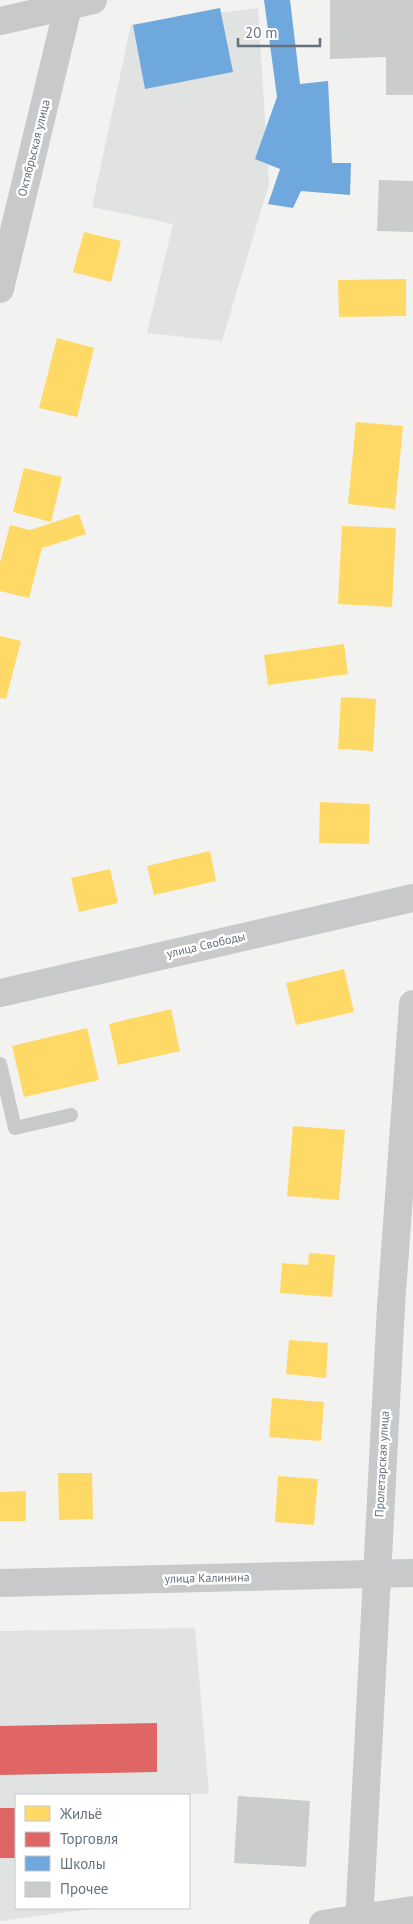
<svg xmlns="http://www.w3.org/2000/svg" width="413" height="1924" font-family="'PT Sans',sans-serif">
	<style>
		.built { fill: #e1e2e2 }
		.homes { fill: #ffd966 }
		.shops { fill: #e06666 }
		.schools { fill: #6fa8dc }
		.building { fill: #cbcccc }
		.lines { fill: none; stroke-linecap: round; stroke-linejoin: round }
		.service { stroke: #c8c9ca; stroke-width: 14 }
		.minor { stroke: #c8c9ca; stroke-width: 28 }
		.tertiary { stroke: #c8c9ca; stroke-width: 28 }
		.labels { text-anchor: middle; stroke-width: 5; stroke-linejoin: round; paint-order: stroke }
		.street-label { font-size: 12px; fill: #65727e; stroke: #fff }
	</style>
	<rect width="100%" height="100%" fill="#f2f2f1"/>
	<g class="built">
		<polygon points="258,8 269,184 222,341 147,333 173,224 92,207 131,24"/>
		<polygon points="195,1628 209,1794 16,1795 16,1908 99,1908 0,1921 0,1631"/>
	</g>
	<g class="homes">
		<polygon points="84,232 121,241 111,282 73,272"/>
		<polygon points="406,279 406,316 339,317 338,280"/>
		<polygon points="57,338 94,348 77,417 39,408"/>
		<polygon points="356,422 403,426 395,509 348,504"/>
		<polygon points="24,468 62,477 51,522 13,512"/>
		<polygon points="79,514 86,534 42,548 29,598 0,591 0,563 10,525 30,530"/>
		<polygon points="342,526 396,528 392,607 338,604"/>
		<polygon points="0,636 21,641 6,699 0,698"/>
		<polygon points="344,644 348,674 268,685 264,655"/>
		<polygon points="341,697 376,699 373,751 338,749"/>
		<polygon points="320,802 370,804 369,844 319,843"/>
		<polygon points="210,851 216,881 154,895 147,866"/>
		<polygon points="110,869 118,903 79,912 71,878"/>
		<polygon points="344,969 354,1012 296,1025 286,983"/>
		<polygon points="171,1009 180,1051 118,1065 109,1024"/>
		<polygon points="87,1028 99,1080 24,1097 12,1046"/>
		<polygon points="293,1126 345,1130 339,1200 287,1196"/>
		<polygon points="309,1253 335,1255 332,1297 280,1293 282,1263 308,1265"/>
		<polygon points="289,1340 328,1343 326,1378 286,1374"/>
		<polygon points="272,1398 324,1402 321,1441 269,1437"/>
		<polygon points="58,1473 92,1473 93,1519 59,1520"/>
		<polygon points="278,1476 318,1479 314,1525 275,1522"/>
		<polygon points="26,1491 26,1521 0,1521 0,1492"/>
	</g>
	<g class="shops">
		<polygon points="157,1723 157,1772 0,1775 0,1726"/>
		<rect x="0" y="1808" width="16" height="50"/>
	</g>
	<g class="schools">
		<polygon points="264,0 290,0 300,84 328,81 332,163 351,163 350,195 301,191 293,208 268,204 280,169 255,159 277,97"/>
		<polygon points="220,8 233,72 145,89 133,25"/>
	</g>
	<g class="building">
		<polygon points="330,0 413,0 413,95 386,95 386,57 330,59"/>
		<polygon points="379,180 413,181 413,232 377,231"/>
		<polygon points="238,1796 310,1801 306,1867 234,1863"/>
	</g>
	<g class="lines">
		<polyline class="service" points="0,1064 15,1128 71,1115"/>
		<g class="minor">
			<polyline points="0,21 93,0"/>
			<polyline points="0,289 68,7"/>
			<polyline points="0,1583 413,1573"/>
			<polyline points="323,1924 413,1910"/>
		</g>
		<g class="tertiary">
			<polyline points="0,993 413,898"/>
			<polyline points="359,1924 391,1306 413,1004"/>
		</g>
	</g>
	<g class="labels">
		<g class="street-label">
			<text transform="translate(34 148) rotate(-76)" y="4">Октябрьская улица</text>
			<text transform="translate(206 945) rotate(-13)" y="4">улица Свободы</text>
			<text transform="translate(382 1464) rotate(-87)" y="4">Пролетарская улица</text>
			<text transform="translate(207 1578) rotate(-1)" y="4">улица Калинина</text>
		</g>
	</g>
	<rect x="15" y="1794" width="175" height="115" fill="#ffffff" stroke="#c1c7cb"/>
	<rect x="25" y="1806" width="25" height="15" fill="#ffd966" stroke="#c1c7cb"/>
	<text x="60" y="1819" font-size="15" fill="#65727e">Жильё</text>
	<rect x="25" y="1832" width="25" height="15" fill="#e06666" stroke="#c1c7cb"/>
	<text x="60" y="1844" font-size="15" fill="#65727e">Торговля</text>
	<rect x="25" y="1856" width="25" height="15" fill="#6fa8dc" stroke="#c1c7cb"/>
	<text x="60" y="1869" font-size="15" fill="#65727e">Школы</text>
	<rect x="25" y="1882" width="25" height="15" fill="#cbcccc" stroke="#c1c7cb"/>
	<text x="60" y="1894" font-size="15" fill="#65727e">Прочее</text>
	<path d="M238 38v8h82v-8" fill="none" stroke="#65727e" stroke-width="2.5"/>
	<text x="245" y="38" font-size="15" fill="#65727e" stroke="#ffffff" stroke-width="4" paint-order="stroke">20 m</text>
</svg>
